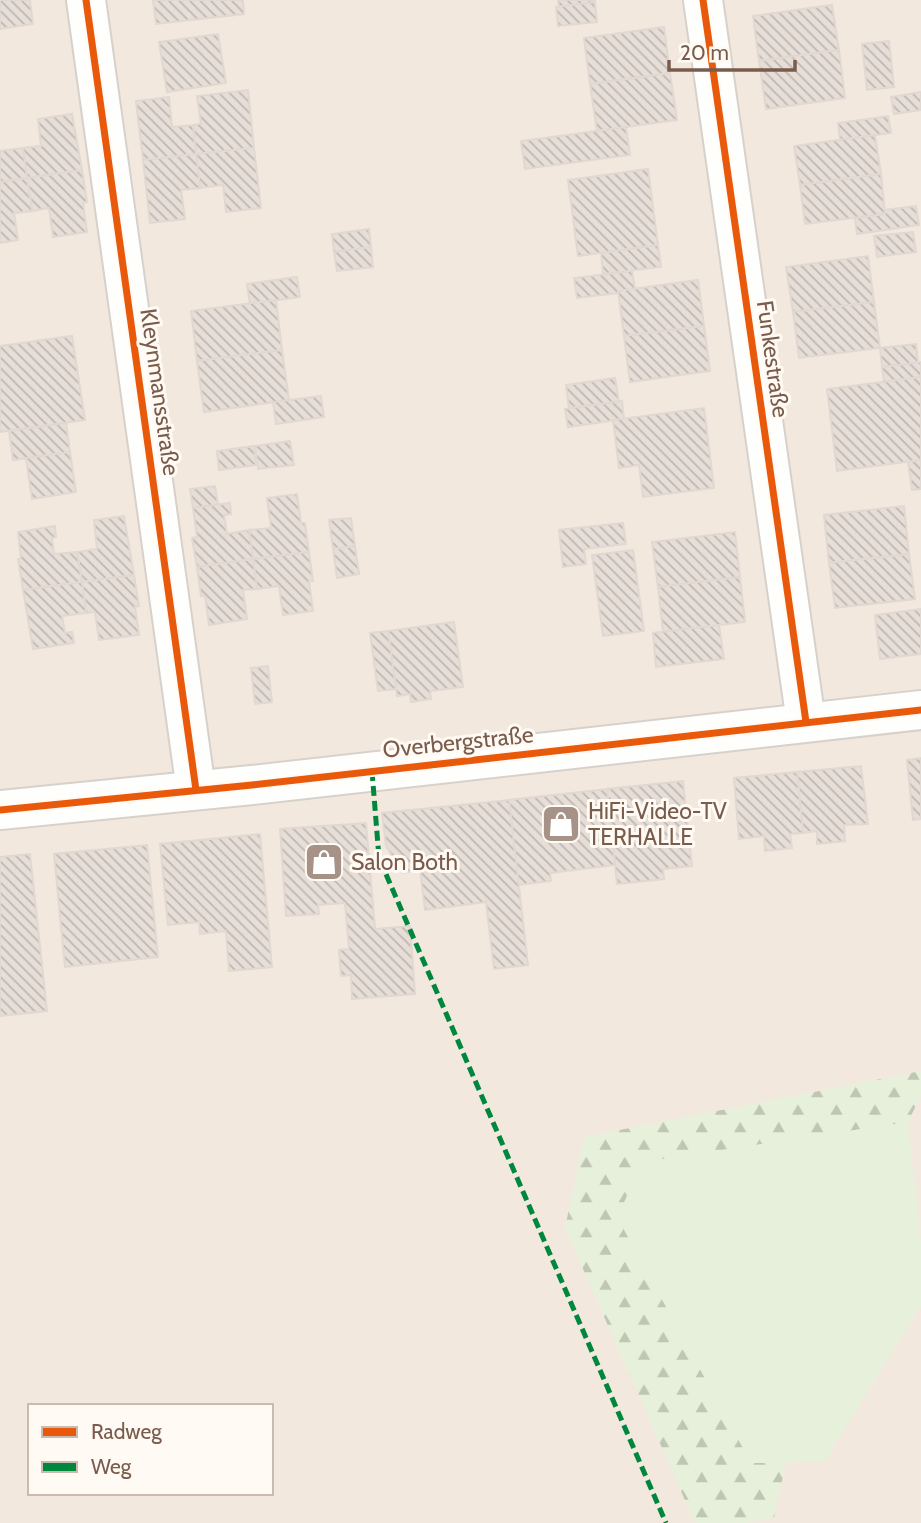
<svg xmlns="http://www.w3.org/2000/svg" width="921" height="1523" font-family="Cabin,sans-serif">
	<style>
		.residential { fill: #f2e8de; fill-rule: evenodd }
		.forest { fill: url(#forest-firs) }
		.green { fill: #e7f0db }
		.building { fill: url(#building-back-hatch); stroke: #e2d8d2; stroke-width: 2 }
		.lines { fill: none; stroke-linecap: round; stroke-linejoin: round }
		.street-casing { stroke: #d7d1cb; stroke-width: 42 }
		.street { stroke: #fefefd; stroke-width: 38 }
		.quiet { stroke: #00873e; stroke-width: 5; stroke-dasharray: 10 5; stroke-linecap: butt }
		.cycleway-casing { stroke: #fffaf3; stroke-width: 11 }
		.cycleway { stroke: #e8590c; stroke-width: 7 }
		.labels { text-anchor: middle; stroke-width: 6; stroke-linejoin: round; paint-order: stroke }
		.street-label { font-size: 23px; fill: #7a5c4d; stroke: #fffaf3 }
		.poi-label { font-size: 23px; fill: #7a5c4d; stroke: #fffaf3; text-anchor: start }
	</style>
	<defs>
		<pattern id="forest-firs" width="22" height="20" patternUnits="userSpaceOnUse" patternTransform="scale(1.75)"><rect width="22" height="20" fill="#e7f0db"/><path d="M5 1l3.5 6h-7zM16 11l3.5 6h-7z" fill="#c0c6b4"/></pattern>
		<pattern id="building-back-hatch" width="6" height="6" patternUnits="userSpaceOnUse" patternTransform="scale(1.75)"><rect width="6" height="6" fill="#e6ded7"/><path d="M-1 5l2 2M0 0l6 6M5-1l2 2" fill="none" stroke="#bfb7b1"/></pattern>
	</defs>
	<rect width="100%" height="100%" fill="#f9f5f0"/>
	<path class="residential" d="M0 0H921V1523H0ZM30 1406H271V1493H30Z"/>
	<polygon class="forest" points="921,1071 921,1095 908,1122 643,1162 751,1463 786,1463 774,1517 747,1523 695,1523 565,1228 584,1137"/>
	<polygon class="green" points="908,1122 921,1243 921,1306 824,1462 751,1463 617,1217 643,1162"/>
	<g class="building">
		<polygon points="0,0 30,0 33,24 0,29"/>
		<polygon points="153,0 243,0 244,14 156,24"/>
		<polygon points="558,0 595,0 595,2 559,7"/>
		<polygon points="595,2 597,22 558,26 556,7"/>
		<polygon points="832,5 839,50 759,61 753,16"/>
		<polygon points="664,27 670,73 590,84 584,38"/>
		<polygon points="218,34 226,83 167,92 159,42"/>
		<polygon points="889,41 894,87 867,90 862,44"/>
		<polygon points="839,50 845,98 766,109 759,61"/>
		<polygon points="670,73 677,120 597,131 590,84"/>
		<polygon points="248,90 254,148 196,154 193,125 201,124 197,96"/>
		<polygon points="921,92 921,110 894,114 891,97"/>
		<polygon points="169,97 172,127 193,125 196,154 143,160 136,101"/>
		<polygon points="72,114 82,170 27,178 23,148 41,146 38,119"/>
		<polygon points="888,116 891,133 840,140 838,123"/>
		<polygon points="626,127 630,155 525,169 521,141"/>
		<polygon points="875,135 881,174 800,185 794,146"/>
		<polygon points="23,148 27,178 0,182 0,151"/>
		<polygon points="254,148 261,208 226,212 223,185 200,188 196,154"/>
		<polygon points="196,154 200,188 181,190 185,219 150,223 143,160"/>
		<polygon points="648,169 658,245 578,256 568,180"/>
		<polygon points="82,170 87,202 83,203 87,232 53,237 49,208 32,211 27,178"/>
		<polygon points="881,174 885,214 805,224 800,185"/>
		<polygon points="27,178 32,211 14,213 18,240 0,243 0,182"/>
		<polygon points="916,206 919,225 857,234 855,218 885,214 885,210"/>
		<polygon points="369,229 371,247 334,252 332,234"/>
		<polygon points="913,232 916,252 877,257 874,236"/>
		<polygon points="658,245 661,267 603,274 601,253"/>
		<polygon points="371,247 373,267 337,271 334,252"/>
		<polygon points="868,256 874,302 793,312 786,267"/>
		<polygon points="632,271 635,289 618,291 618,293 577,298 574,278"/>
		<polygon points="297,277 300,297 250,304 247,284"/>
		<polygon points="698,280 704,326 624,336 618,291"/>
		<polygon points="276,300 282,350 197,361 191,311"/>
		<polygon points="874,302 880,348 799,358 793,312"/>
		<polygon points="704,326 710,371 630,382 624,336"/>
		<polygon points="72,336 85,420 0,432 0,346"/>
		<polygon points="916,344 918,363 882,367 880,348"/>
		<polygon points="282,350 289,400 204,412 197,361"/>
		<polygon points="921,362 921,377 884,382 882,367"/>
		<polygon points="921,377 921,460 837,471 827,389"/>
		<polygon points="615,378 619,402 569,408 566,385"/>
		<polygon points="321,396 324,417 276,424 273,402"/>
		<polygon points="622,401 624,419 568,427 565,409"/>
		<polygon points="704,408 714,488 643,497 639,465 619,468 613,420"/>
		<polygon points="66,423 70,452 13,460 9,431"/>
		<polygon points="290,441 294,465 258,469 255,446"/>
		<polygon points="254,446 256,465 219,470 217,451"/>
		<polygon points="70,452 76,492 32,499 26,458"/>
		<polygon points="921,460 921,489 912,490 908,462"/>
		<polygon points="215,486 218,505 193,508 190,489"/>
		<polygon points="297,494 301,523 305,523 309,552 253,559 249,530 271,528 267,498"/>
		<polygon points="230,503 231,514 224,515 227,534 249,530 253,559 197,567 192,538 197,537 193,508"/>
		<polygon points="904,506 909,554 829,563 824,515"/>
		<polygon points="124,516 134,575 82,582 77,552 97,549 94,520"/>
		<polygon points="351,518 355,546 333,549 329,520"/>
		<polygon points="623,523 626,544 584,549 586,564 563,567 559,530"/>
		<polygon points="55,526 56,537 52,538 54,554 77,552 82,582 23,590 18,559 21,559 18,532"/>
		<polygon points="735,532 740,577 658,587 652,542"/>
		<polygon points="355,546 359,574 337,578 333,549"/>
		<polygon points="633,550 644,631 603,636 592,555"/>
		<polygon points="309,552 313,581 309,581 313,611 283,615 279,586 257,589 253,559"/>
		<polygon points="909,554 915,599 835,608 829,563"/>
		<polygon points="253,559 257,589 243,590 247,619 209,625 205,596 201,596 197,567"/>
		<polygon points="134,575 139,606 135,607 139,635 99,640 95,612 86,613 82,582"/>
		<polygon points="740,577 745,622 663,632 658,587"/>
		<polygon points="82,582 86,613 62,616 65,633 72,632 74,643 33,649 23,590"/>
		<polygon points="921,609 921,654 880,659 875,615"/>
		<polygon points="454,622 463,687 430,691 431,699 411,702 410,694 397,696 388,631"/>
		<polygon points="719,625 724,659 656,667 653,633"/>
		<polygon points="388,631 396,689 378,691 370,633"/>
		<polygon points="268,666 272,702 255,704 251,668"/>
		<polygon points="921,758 921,819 913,820 907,760"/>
		<polygon points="861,766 868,824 844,825 845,841 817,844 817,831 803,833 797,772"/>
		<polygon points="797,772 803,833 790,834 792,848 765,851 764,836 739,839 734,778"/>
		<polygon points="683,781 692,866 663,869 664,879 617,884 607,789"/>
		<polygon points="607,789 615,865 550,873 551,881 518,885 509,800"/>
		<polygon points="509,800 528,965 494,969 486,902 425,910 420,870 402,873 386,846 382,813"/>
		<polygon points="366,823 375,929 410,926 415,994 352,999 351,975 341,976 339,950 349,949 345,903 318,905 319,914 286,916 280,829"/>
		<polygon points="260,834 272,967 229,971 226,931 200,934 199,922 168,925 160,844"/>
		<polygon points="147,845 158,957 65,967 54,854"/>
		<polygon points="30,854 47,1011 0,1016 0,857"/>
	</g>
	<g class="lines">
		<g class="street-casing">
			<g id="street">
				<polyline points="86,0 196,790"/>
				<polyline points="703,0 806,722"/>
				<polyline points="0,810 252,785 921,710"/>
			</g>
		</g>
		<use href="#street" class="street"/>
		<polyline class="quiet" points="372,771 379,858 666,1523"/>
		<g class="cycleway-casing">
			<g id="cycleway">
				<polyline points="86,0 196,790"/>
				<polyline points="703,0 806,722"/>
				<polyline points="0,810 252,785 921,710"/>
			</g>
		</g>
		<use href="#cycleway" class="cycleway"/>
	</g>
	<defs>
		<g id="shop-square" transform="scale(2.0125)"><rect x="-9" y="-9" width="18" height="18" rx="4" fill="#a69286" stroke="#fffaf3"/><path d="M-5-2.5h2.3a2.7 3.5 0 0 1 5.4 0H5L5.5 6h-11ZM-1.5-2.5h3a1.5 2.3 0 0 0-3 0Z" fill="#fff"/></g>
	</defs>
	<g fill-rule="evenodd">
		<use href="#shop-square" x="561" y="824"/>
		<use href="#shop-square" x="324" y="862"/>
	</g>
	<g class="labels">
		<g class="street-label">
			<text transform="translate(773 359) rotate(82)" y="8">Funkestraße</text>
			<text transform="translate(160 392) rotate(82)" y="8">Kleynmansstraße</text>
			<text transform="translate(458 742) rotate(-6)" y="8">Overbergstraße</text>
		</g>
		<g class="poi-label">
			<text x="588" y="819">HiFi-Video-TV<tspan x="588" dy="26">TERHALLE</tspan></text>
			<text x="351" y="870">Salon Both</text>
		</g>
	</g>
	<rect x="28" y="1404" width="245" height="91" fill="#fffaf3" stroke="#cabbb1" stroke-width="2"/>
	<rect x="42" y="1427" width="35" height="10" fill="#e8590c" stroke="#cabbb1" stroke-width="2"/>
	<text x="91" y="1439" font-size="21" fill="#7a5c4d">Radweg</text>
	<rect x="42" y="1462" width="35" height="10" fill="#00873e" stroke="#cabbb1" stroke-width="2"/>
	<text x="91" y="1474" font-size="21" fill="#7a5c4d">Weg</text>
	<path d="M669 60v10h126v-10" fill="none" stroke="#7a5c4d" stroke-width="3.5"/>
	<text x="680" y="60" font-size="21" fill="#7a5c4d" stroke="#fffaf3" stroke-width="5" paint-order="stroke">20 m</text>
</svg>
